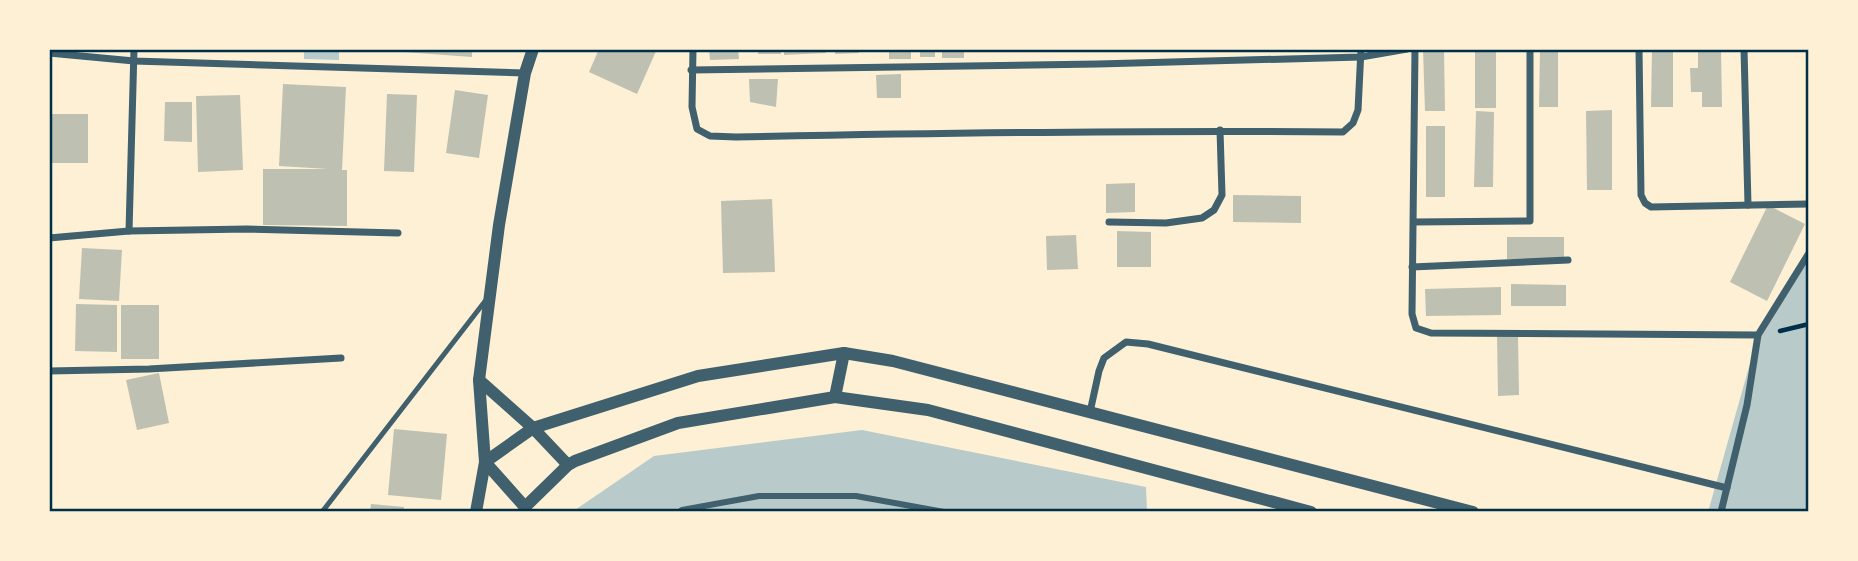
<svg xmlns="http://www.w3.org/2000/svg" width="1858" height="561" font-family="'Alegreya Sans',sans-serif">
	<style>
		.green { fill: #b9caca }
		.building { fill: #bec0b2 }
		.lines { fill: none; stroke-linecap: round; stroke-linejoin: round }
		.path { stroke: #003049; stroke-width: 4.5 }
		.service { stroke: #3f606c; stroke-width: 5 }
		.pedestrian { stroke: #3f606c; stroke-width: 6 }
		.minor { stroke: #3f606c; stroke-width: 7 }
		.tertiary { stroke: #3f606c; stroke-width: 12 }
		.neatline { fill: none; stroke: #003049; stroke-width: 2.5 }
	</style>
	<rect width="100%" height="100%" fill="#fdf0d5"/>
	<g class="green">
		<polygon points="304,49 339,49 339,60 304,59"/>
		<polygon points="1809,248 1809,512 1708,512 1758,335"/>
		<polygon points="862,430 1146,487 1147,512 572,512 654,456"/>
	</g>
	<g class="building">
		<polygon points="390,49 472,49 472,57 390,51"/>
		<polygon points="599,49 657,49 637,94 589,72"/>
		<polygon points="709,49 738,49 739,59 710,60"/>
		<rect x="758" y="49" width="23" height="5"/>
		<polygon points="784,49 826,49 826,53 784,55"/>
		<polygon points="835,49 859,49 859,53 835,54"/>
		<rect x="889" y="49" width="22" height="10"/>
		<rect x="920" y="49" width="15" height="8"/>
		<rect x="942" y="49" width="22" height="9"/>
		<polygon points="1423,49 1444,49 1445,111 1425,111"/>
		<rect x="1475" y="49" width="21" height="59"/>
		<polygon points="1540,49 1558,50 1558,107 1539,107"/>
		<polygon points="1652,49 1673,49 1673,107 1651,107"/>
		<polygon points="1698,49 1721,49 1722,107 1702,107 1702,92 1691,92 1690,68 1698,68"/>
		<polygon points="901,74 901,98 877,98 876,75"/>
		<polygon points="749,79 778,79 776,107 750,102"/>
		<polygon points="283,84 346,87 342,170 347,170 347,226 263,225 263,169 328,169 279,166"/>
		<polygon points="455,90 488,95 479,158 446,153"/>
		<polygon points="387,94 417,95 414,172 384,171"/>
		<polygon points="240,95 243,170 198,172 196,96"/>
		<polygon points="165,102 192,102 192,142 164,141"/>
		<polygon points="1612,110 1612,190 1587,190 1586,111"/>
		<polygon points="1476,111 1494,112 1493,187 1474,187"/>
		<rect x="49" y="114" width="39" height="49"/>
		<rect x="1426" y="126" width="19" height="71"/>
		<polygon points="1135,183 1135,212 1106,213 1106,184"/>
		<polygon points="1233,195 1301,196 1301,223 1233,222"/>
		<polygon points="772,199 775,272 723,273 721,201"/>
		<polygon points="1768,205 1805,224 1767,301 1730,282"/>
		<polygon points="1117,231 1151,232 1151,267 1117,267"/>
		<polygon points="1076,235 1078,269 1047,270 1046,236"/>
		<polygon points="1507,237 1564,237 1564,260 1507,259"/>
		<polygon points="82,248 122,250 119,301 79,299"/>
		<polygon points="1511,284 1566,285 1566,306 1511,306"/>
		<polygon points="1501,287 1501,315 1426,316 1425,289"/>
		<polygon points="76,304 117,305 117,352 75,351"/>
		<rect x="121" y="305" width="38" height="54"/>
		<polygon points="1497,336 1518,336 1519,395 1498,396"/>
		<polygon points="159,373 169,423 137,430 126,380"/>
		<polygon points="394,429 447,434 441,500 388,495"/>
		<polygon points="371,504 404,507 403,512 370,512"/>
	</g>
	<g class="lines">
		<polyline class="path" points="1780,331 1809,324"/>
		<polyline class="service" points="322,512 486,300"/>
		<polyline class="pedestrian" points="679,512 682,510 759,496 856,496 944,512"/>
		<g class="minor">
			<path d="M693 49 692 107 697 129 710 136 736 137C938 133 1140 130 1343 132L1353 123 1358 110 1361 49"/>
			<polyline points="1415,49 1412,314 1416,328 1431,333 1758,335"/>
			<polyline points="1639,49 1641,195 1645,203 1651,207 1809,204"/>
			<polyline points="1744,49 1748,205"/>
			<polyline points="49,53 134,61 525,73"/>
			<polyline points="691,70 1098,64 1361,57 1407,49"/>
			<polyline points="1109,222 1166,223 1202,218 1214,210 1222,195 1220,130"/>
			<polyline points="1414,222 1530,221 1530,49"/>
			<polyline points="129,231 134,49"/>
			<polyline points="49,238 129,231 247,229 398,233"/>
			<polyline points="1412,267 1568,260"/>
			<polyline points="49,371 149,369 341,358"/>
			<polyline points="1090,412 1099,371 1104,358 1126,342 1148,344 1727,488"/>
			<polyline points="1721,512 1747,405 1758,335 1809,253"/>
		</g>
		<g class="tertiary">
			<polyline points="479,380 533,428 568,465"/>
			<polyline points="835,397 844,353"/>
			<polyline points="525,507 485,462 479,380 499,225 525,73 533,49"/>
			<polyline points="476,512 485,462 533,428 698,376 844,353 893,361 1473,512"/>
			<polyline points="524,512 525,507 568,465 575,461 678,423 835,397 928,410 1311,512"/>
		</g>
	</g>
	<rect width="1858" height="561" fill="none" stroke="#fdf0d5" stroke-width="102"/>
	<rect x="51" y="51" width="1756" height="459" class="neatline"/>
</svg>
